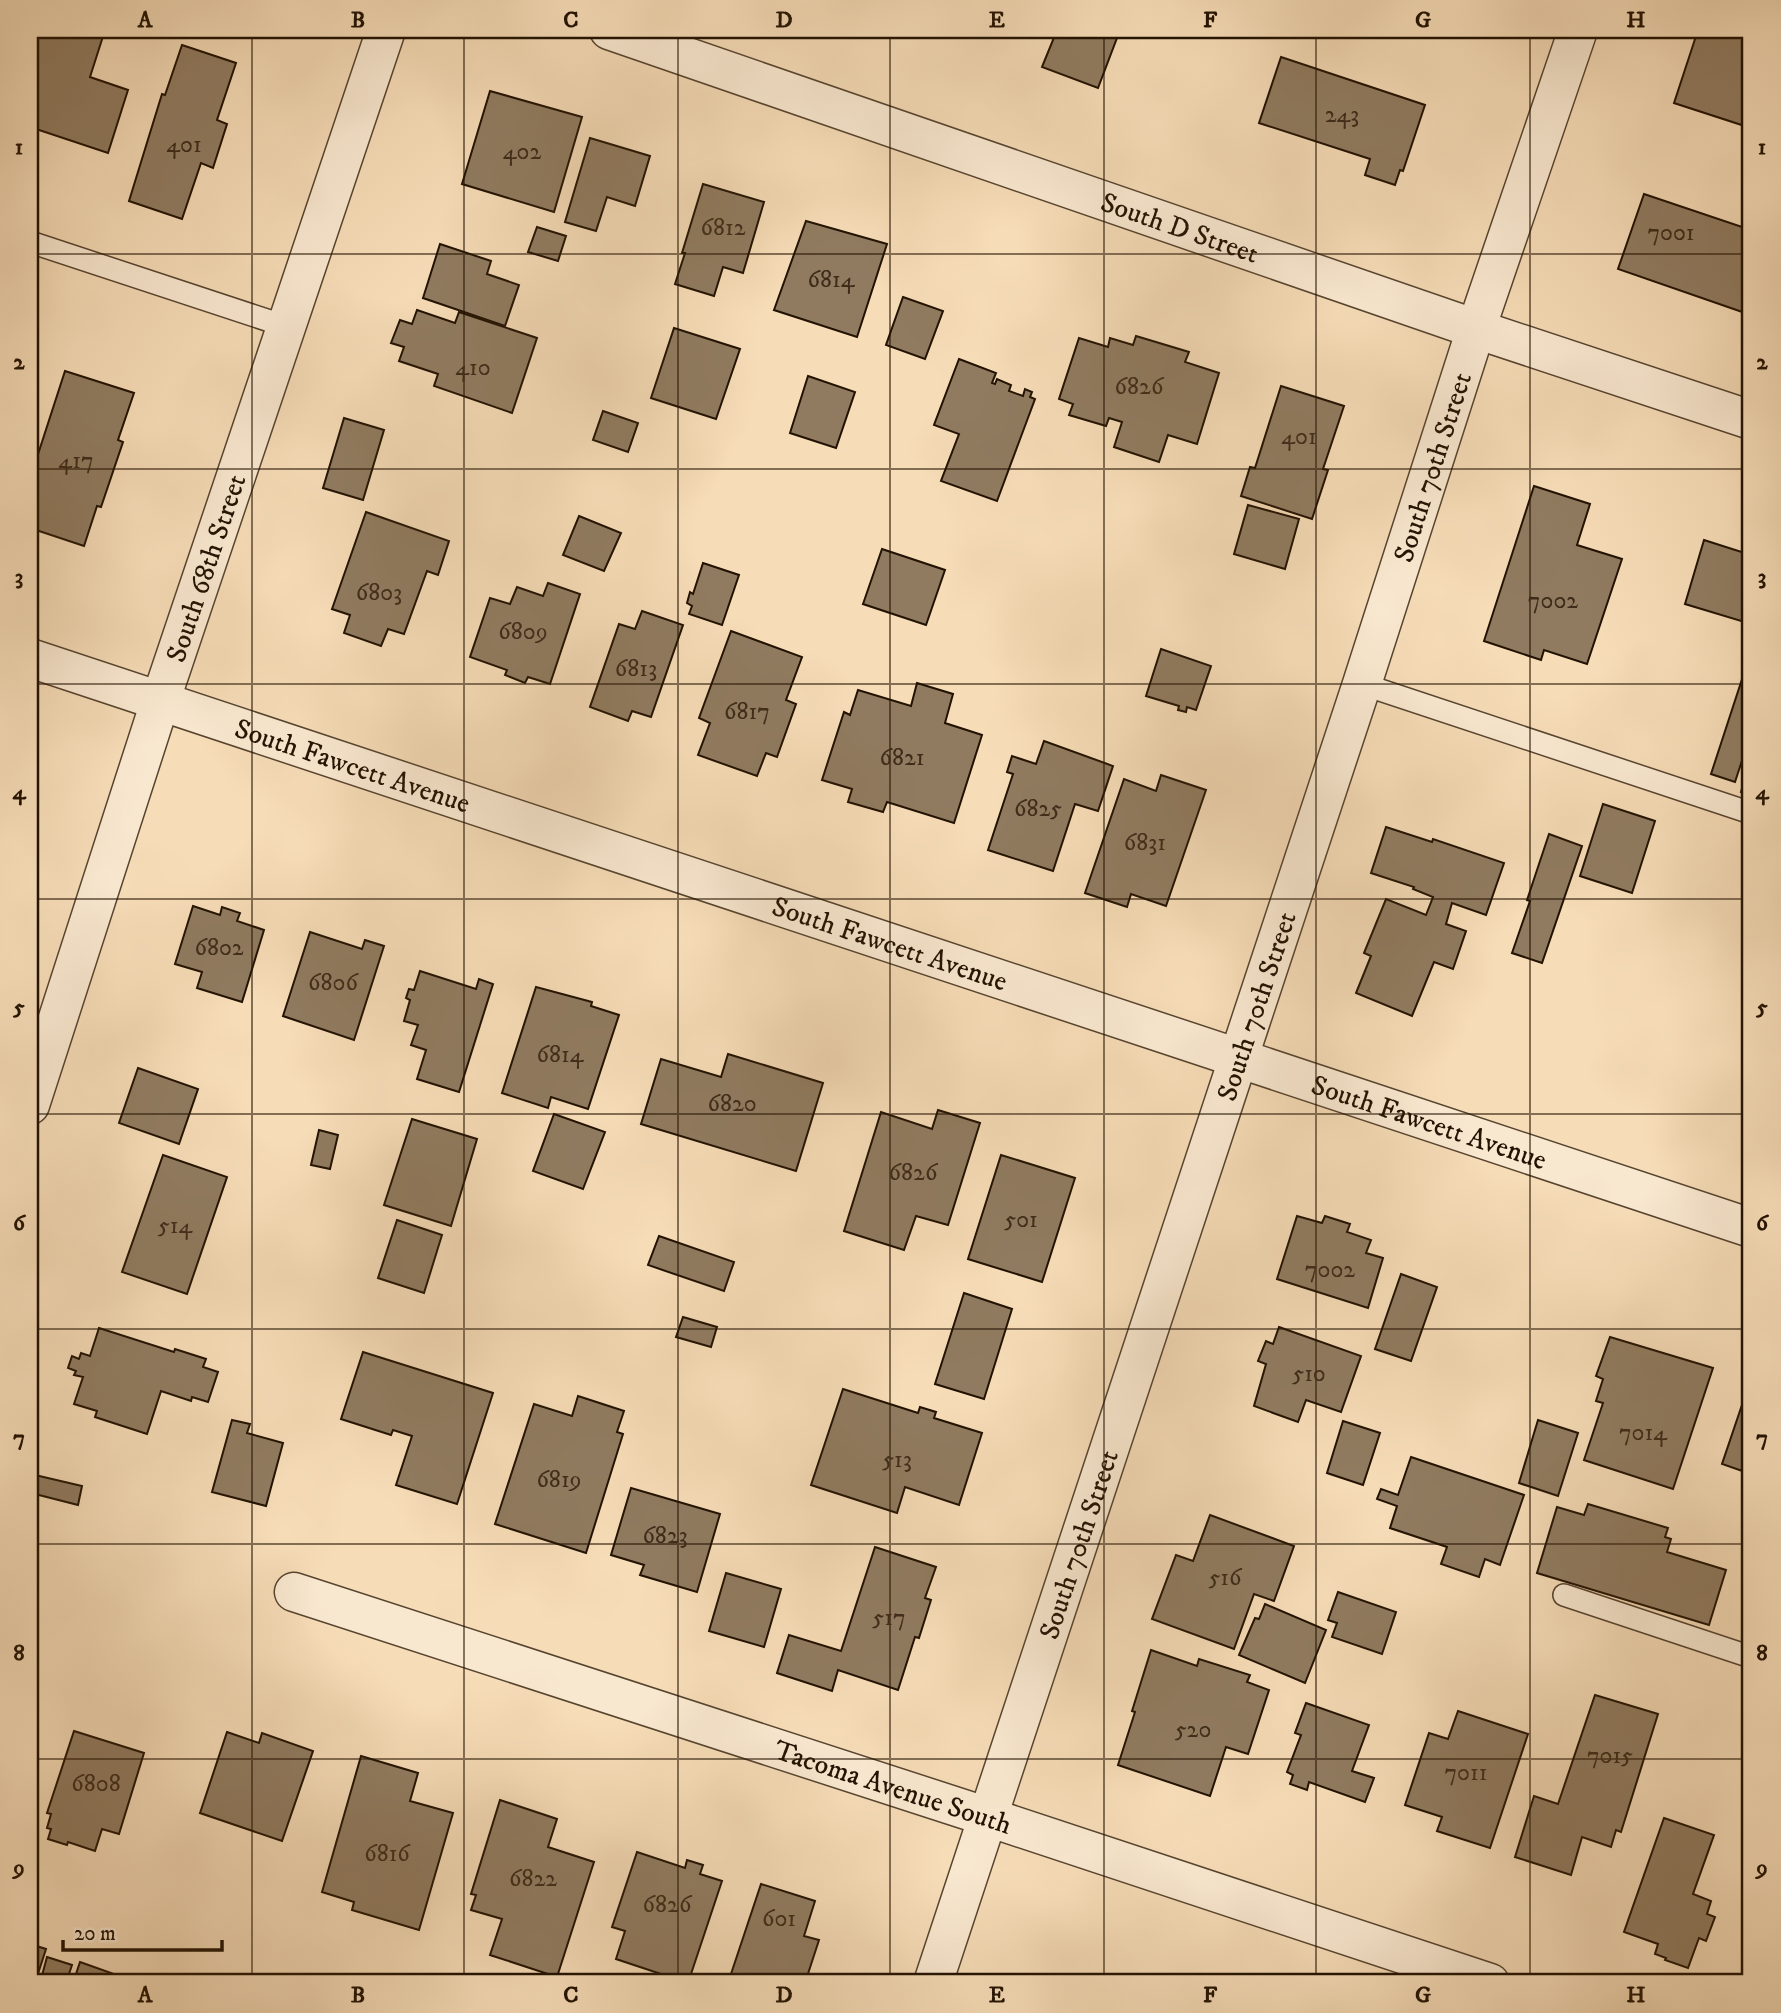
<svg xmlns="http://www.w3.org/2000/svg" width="1781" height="2013" font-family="'IM FELL DW Pica',serif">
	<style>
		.building { fill: #907b60; stroke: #221202; stroke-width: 2 }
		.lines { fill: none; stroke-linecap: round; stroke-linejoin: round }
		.lane-casing { stroke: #57442f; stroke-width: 24 }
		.street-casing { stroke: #57442f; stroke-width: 41 }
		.lane { stroke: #f9e8d0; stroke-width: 21 }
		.street { stroke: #f9e8d0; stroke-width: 38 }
		.grid { fill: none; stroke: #221202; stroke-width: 2; stroke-opacity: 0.55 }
		.labels { text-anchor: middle; stroke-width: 6; stroke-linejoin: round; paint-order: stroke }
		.number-label { font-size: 24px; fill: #3e2c1a }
		.street-label { font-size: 28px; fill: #221202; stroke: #f9e8d0 }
		.neatline { fill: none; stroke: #221202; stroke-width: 2.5 }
		.grid-label { font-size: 23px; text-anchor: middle; font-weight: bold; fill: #221202 }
	</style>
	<rect width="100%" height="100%" fill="#f6dcb7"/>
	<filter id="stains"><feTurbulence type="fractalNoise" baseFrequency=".00286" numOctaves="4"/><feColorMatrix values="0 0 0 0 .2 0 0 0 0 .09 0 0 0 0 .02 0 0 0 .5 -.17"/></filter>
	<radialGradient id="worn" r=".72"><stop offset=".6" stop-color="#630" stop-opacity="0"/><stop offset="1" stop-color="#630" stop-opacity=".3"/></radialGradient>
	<g class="building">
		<polygon points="34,30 105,30 90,77 128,90 108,153 30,127 30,42"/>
		<polygon points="1057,30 1120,30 1098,88 1042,67"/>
		<polygon points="1698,30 1718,30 1751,41 1751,128 1674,103"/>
		<polygon points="182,45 236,63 217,120 227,124 213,168 201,163 182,219 129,201 162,94 165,95"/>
		<polygon points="1281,57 1425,105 1403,171 1400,170 1395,185 1365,175 1370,159 1259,123"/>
		<polygon points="490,91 582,117 554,212 462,184"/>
		<polygon points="590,138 650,156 635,206 607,197 596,231 565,222"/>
		<polygon points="703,184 764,202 743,273 723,267 714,296 675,284 685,253 682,253"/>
		<polygon points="1644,194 1751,230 1751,315 1618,269"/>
		<polygon points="806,221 887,244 857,337 774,310"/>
		<polygon points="537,227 566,236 558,261 528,252"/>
		<polygon points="440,244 491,261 487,274 519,285 505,326 423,298"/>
		<polygon points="903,297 943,311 925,359 886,345"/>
		<polygon points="417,310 455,323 459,312 537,338 512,413 434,386 438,374 399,361 404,347 391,343 400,320 412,324"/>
		<polygon points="674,328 740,349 716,419 651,398"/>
		<polygon points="1136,336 1189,352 1185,362 1219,373 1197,444 1168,435 1159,462 1114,447 1122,422 1109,418 1106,426 1069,415 1073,404 1059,399 1079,338 1108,347 1110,338 1133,345"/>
		<polygon points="959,359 996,373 992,383 995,384 997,379 1011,385 1009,391 1023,396 1025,389 1032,392 1030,397 1035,399 997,501 941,481 959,434 934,425"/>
		<polygon points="65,371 134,393 118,440 123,442 101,507 97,506 84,546 30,528 30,479"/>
		<polygon points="808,376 855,392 836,448 790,433"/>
		<polygon points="1281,386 1344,406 1323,469 1328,470 1312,519 1241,496 1250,467 1255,468"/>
		<polygon points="603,411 638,423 628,452 593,440"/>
		<polygon points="344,418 384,430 363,500 323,488"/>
		<polygon points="1534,486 1590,504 1577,545 1622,559 1587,664 1544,650 1541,660 1484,641"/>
		<polygon points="1248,505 1299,519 1285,569 1234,554"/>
		<polygon points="366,512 449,541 438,575 427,571 404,634 388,629 381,646 344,633 350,615 332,609"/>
		<polygon points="579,516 621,533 604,571 563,555"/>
		<polygon points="1704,540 1751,555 1751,624 1685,604"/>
		<polygon points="882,549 945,570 926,625 863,604"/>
		<polygon points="703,563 739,575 722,625 689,614 692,606 687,603 690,592 693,594"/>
		<polygon points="548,583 580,594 550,684 528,677 525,683 505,675 507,670 470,657 490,598 510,604 517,587 543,596"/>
		<polygon points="642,611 683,625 651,717 632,711 628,721 590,707 619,624 635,629"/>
		<polygon points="731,631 802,657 786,700 796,704 777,757 766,753 757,776 698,755 710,723 699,718"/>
		<polygon points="1161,649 1211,666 1196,710 1187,707 1186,712 1178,710 1179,706 1146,696"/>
		<polygon points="1746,667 1751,668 1751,733 1735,782 1711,774"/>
		<polygon points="917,683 953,694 945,723 982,735 954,823 887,802 883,812 848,802 852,789 822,780 844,712 850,715 858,690 911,706"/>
		<polygon points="1044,741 1113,766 1098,811 1075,804 1053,871 988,850 1013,774 1007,772 1012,756 1036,764"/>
		<polygon points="1750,759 1751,760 1751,795 1741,792"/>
		<polygon points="1161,775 1206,790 1166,906 1131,894 1127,907 1085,893 1124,779 1156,791"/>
		<polygon points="1603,804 1655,821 1632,893 1580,876"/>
		<polygon points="1386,827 1432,842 1433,839 1504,863 1486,915 1452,903 1446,924 1466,931 1453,969 1434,962 1412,1016 1356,993 1371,956 1364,953 1386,899 1426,915 1433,897 1413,889 1414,887 1371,873"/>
		<polygon points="1549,834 1582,846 1542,963 1512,953 1530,901 1527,900"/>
		<polygon points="193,906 220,915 222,907 240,913 237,921 264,930 242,1002 197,988 202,972 175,964"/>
		<polygon points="310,932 362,949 365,940 384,946 354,1040 283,1016"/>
		<polygon points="420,971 476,989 479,979 493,984 459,1092 417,1079 426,1050 411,1045 418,1025 404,1021 410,1000 406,998 409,989 414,990"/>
		<polygon points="536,987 592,1002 591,1006 619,1015 588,1109 551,1097 548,1108 502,1093"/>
		<polygon points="728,1054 823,1083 796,1171 641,1124 661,1059 721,1077"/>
		<polygon points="138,1068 198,1089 179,1144 119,1123"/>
		<polygon points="938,1110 980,1123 948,1225 916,1216 904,1250 844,1231 881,1112 932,1129"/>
		<polygon points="554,1114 605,1132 583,1189 533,1171"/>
		<polygon points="412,1119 477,1139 451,1226 384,1205"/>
		<polygon points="319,1130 338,1135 330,1169 311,1165"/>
		<polygon points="163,1155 227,1177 187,1294 122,1272"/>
		<polygon points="1001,1155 1075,1178 1042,1282 968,1259"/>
		<polygon points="1297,1216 1322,1223 1325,1216 1350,1224 1347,1232 1371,1240 1366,1253 1383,1258 1368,1308 1277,1279"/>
		<polygon points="397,1220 442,1235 424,1293 378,1278"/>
		<polygon points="659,1236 734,1262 724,1291 648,1265"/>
		<polygon points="1401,1274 1437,1287 1411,1361 1375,1349"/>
		<polygon points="964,1293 1012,1309 984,1399 935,1384"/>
		<polygon points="683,1317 717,1327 711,1347 676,1337"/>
		<polygon points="1279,1327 1361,1356 1341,1412 1306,1400 1298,1422 1254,1406 1266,1364 1258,1361 1266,1341 1273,1344"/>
		<polygon points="99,1328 174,1352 175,1349 206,1359 203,1367 218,1372 208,1402 192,1397 191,1401 161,1391 147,1434 95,1417 97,1411 74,1404 83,1377 74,1375 76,1371 68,1368 72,1356 79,1359 81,1353 90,1356"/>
		<polygon points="1610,1337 1713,1368 1673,1489 1584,1460 1603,1403 1596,1401 1603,1379 1596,1376"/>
		<polygon points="363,1352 493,1393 457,1504 396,1485 412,1436 393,1430 391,1435 341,1419"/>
		<polygon points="843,1389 918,1413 920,1407 936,1412 934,1418 982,1433 959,1505 905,1487 897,1513 811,1485"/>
		<polygon points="1746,1393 1751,1395 1751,1474 1722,1464"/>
		<polygon points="578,1396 624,1411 617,1432 623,1434 586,1553 495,1524 534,1404 572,1416"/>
		<polygon points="232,1420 250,1424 247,1433 283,1443 266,1506 212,1492"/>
		<polygon points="1538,1420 1578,1433 1558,1496 1519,1483"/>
		<polygon points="1343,1421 1380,1433 1363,1485 1327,1473"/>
		<polygon points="1411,1457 1524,1495 1500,1565 1485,1559 1479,1577 1441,1564 1447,1547 1390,1528 1397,1506 1377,1499 1381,1489 1398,1495"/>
		<polygon points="35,1475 82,1486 78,1505 31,1493"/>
		<polygon points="631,1488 720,1514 697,1592 640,1575 644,1565 611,1555"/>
		<polygon points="1588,1504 1668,1528 1665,1537 1671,1539 1667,1552 1726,1570 1709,1625 1537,1573 1557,1507 1584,1515"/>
		<polygon points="1210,1515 1294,1546 1274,1601 1254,1594 1234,1649 1152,1619 1176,1555 1193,1561"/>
		<polygon points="875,1547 936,1567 925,1598 931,1600 919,1638 915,1637 898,1690 838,1670 832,1691 777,1673 789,1635 841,1651"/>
		<polygon points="726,1573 781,1589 764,1647 709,1631"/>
		<polygon points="1338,1592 1396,1612 1382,1654 1332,1637 1337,1623 1328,1620"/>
		<polygon points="1265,1604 1326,1630 1305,1683 1239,1655 1255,1618 1259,1619"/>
		<polygon points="1151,1650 1197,1666 1199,1659 1250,1675 1247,1682 1269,1690 1248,1754 1226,1747 1210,1796 1118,1765 1135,1712 1132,1711"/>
		<polygon points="1595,1695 1658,1714 1621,1832 1616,1830 1611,1847 1582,1837 1571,1875 1515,1857 1534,1796 1558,1804"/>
		<polygon points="1306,1703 1369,1725 1352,1771 1374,1778 1365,1802 1309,1782 1307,1790 1290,1784 1293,1775 1287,1772 1301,1735 1295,1733"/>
		<polygon points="1458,1711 1528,1734 1490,1848 1437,1831 1442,1817 1405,1805 1429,1733 1448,1739"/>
		<polygon points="74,1731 144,1753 119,1834 102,1829 95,1851 68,1842 67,1845 48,1839 51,1829 47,1828 51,1814 47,1813"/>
		<polygon points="227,1732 259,1743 262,1733 313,1751 282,1841 200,1813"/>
		<polygon points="361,1756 418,1773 410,1801 453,1813 419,1930 352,1910 354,1902 322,1892"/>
		<polygon points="500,1800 557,1819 548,1847 594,1862 557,1977 490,1955 502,1919 471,1910 476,1895 471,1894"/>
		<polygon points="1664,1818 1714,1835 1693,1894 1711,1901 1707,1914 1715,1917 1706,1941 1699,1938 1688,1968 1665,1960 1666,1958 1655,1954 1658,1944 1624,1932"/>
		<polygon points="637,1852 685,1868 687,1860 703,1865 700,1874 722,1881 688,1983 616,1959 625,1931 612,1927"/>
		<polygon points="761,1884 815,1901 804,1936 819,1940 805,1983 728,1983"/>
		<polygon points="30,1944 46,1949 35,1983 30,1983"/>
		<polygon points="47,1957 72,1965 66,1983 40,1983"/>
		<polygon points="80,1962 131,1980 130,1983 73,1983"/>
	</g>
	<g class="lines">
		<g class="lane-casing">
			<g id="lane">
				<polyline points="30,242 285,326"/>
				<polyline points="1362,684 1751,813"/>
				<polyline points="1564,1595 1751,1657"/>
			</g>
		</g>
		<g class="street-casing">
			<g id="street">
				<path id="s1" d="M609 30 1476 329 1751 420"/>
				<path id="s2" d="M30 658 1751 1228"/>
				<path id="s3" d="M30 1105 160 702 386 30"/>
				<path id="s4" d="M294 1592 988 1817 1490 1983"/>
				<path id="s5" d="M933 1983 1362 684 1476 329 1578 30"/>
			</g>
		</g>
		<use href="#lane" class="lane"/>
		<use href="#street" class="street"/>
	</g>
	<path class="grid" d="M252 30V1983M464 30V1983M678 30V1983M890 30V1983M1104 30V1983M1316 30V1983M1530 30V1983M30 254H1751M30 469H1751M30 684H1751M30 899H1751M30 1114H1751M30 1329H1751M30 1544H1751M30 1759H1751"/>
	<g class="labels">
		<g class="number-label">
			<text x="1342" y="122">243</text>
			<text x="184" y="152">401</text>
			<text x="522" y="159">402</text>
			<text x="723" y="235">6812</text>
			<text x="1671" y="240">7001</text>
			<text x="831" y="287">6814</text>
			<text x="473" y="375">410</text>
			<text x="1139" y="394">6826</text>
			<text x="1299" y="444">401</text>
			<text x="76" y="468">417</text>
			<text x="379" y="600">6803</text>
			<text x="1553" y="608">7002</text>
			<text x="523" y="639">6809</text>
			<text x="636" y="676">6813</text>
			<text x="747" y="719">6817</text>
			<text x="902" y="765">6821</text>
			<text x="1038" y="816">6825</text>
			<text x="1145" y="850">6831</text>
			<text x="219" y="955">6802</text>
			<text x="333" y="990">6806</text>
			<text x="560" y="1062">6814</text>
			<text x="732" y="1111">6820</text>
			<text x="913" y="1180">6826</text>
			<text x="1021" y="1227">501</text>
			<text x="175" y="1233">514</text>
			<text x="1330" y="1277">7002</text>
			<text x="1309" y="1381">510</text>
			<text x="1643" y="1440">7014</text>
			<text x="897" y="1467">513</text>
			<text x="559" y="1487">6819</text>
			<text x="665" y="1543">6823</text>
			<text x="1225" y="1585">516</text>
			<text x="889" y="1625">517</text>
			<text x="1193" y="1737">520</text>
			<text x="1610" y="1763">7015</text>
			<text x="1466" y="1780">7011</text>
			<text x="96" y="1791">6808</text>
			<text x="387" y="1861">6816</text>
			<text x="533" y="1886">6822</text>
			<text x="667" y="1912">6826</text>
			<text x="779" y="1926">601</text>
		</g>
		<g class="street-label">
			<text dy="10" stroke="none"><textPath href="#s1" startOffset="604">South D Street</textPath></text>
			<text dy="10" stroke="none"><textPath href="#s5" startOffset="1596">South 70th Street</textPath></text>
			<text dy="10" stroke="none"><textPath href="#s3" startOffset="565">South 68th Street</textPath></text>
			<text dy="10" stroke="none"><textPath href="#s2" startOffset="340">South Fawcett Avenue</textPath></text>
			<text dy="10" stroke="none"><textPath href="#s2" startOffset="906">South Fawcett Avenue</textPath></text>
			<text dy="10" stroke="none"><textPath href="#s5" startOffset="1029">South 70th Street</textPath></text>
			<text dy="10" stroke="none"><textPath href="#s2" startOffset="1474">South Fawcett Avenue</textPath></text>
			<text dy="10" stroke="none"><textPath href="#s5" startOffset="462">South 70th Street</textPath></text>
			<text dy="10" stroke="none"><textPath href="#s4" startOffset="630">Tacoma Avenue South</textPath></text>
		</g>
	</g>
	<rect width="1781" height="2013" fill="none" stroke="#f6dcb7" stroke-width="77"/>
	<path d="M63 1940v10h159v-10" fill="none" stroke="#221202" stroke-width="3.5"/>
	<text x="74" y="1940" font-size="21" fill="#221202" stroke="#f9e8d0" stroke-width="5" paint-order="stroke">20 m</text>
	<rect x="38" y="38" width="1704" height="1936" class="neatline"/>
	<g class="grid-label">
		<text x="145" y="27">A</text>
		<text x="358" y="27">B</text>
		<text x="571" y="27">C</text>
		<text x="784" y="27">D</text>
		<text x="997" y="27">E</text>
		<text x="1210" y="27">F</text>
		<text x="1423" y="27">G</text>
		<text x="1636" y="27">H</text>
		<text x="19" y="154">1</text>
		<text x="1762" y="154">1</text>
		<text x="19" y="369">2</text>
		<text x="1762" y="369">2</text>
		<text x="19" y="584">3</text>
		<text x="1762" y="584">3</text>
		<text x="19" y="799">4</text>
		<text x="1762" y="799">4</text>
		<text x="19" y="1014">5</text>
		<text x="1762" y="1014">5</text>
		<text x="19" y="1230">6</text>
		<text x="1762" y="1230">6</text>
		<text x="19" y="1445">7</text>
		<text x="1762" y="1445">7</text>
		<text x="19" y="1660">8</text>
		<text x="1762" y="1660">8</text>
		<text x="19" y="1875">9</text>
		<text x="1762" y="1875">9</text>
		<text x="145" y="2002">A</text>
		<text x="358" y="2002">B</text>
		<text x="571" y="2002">C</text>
		<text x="784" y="2002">D</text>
		<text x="997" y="2002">E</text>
		<text x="1210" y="2002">F</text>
		<text x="1423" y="2002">G</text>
		<text x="1636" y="2002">H</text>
	</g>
	<rect width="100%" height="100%" filter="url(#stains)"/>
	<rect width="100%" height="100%" fill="url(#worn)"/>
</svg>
